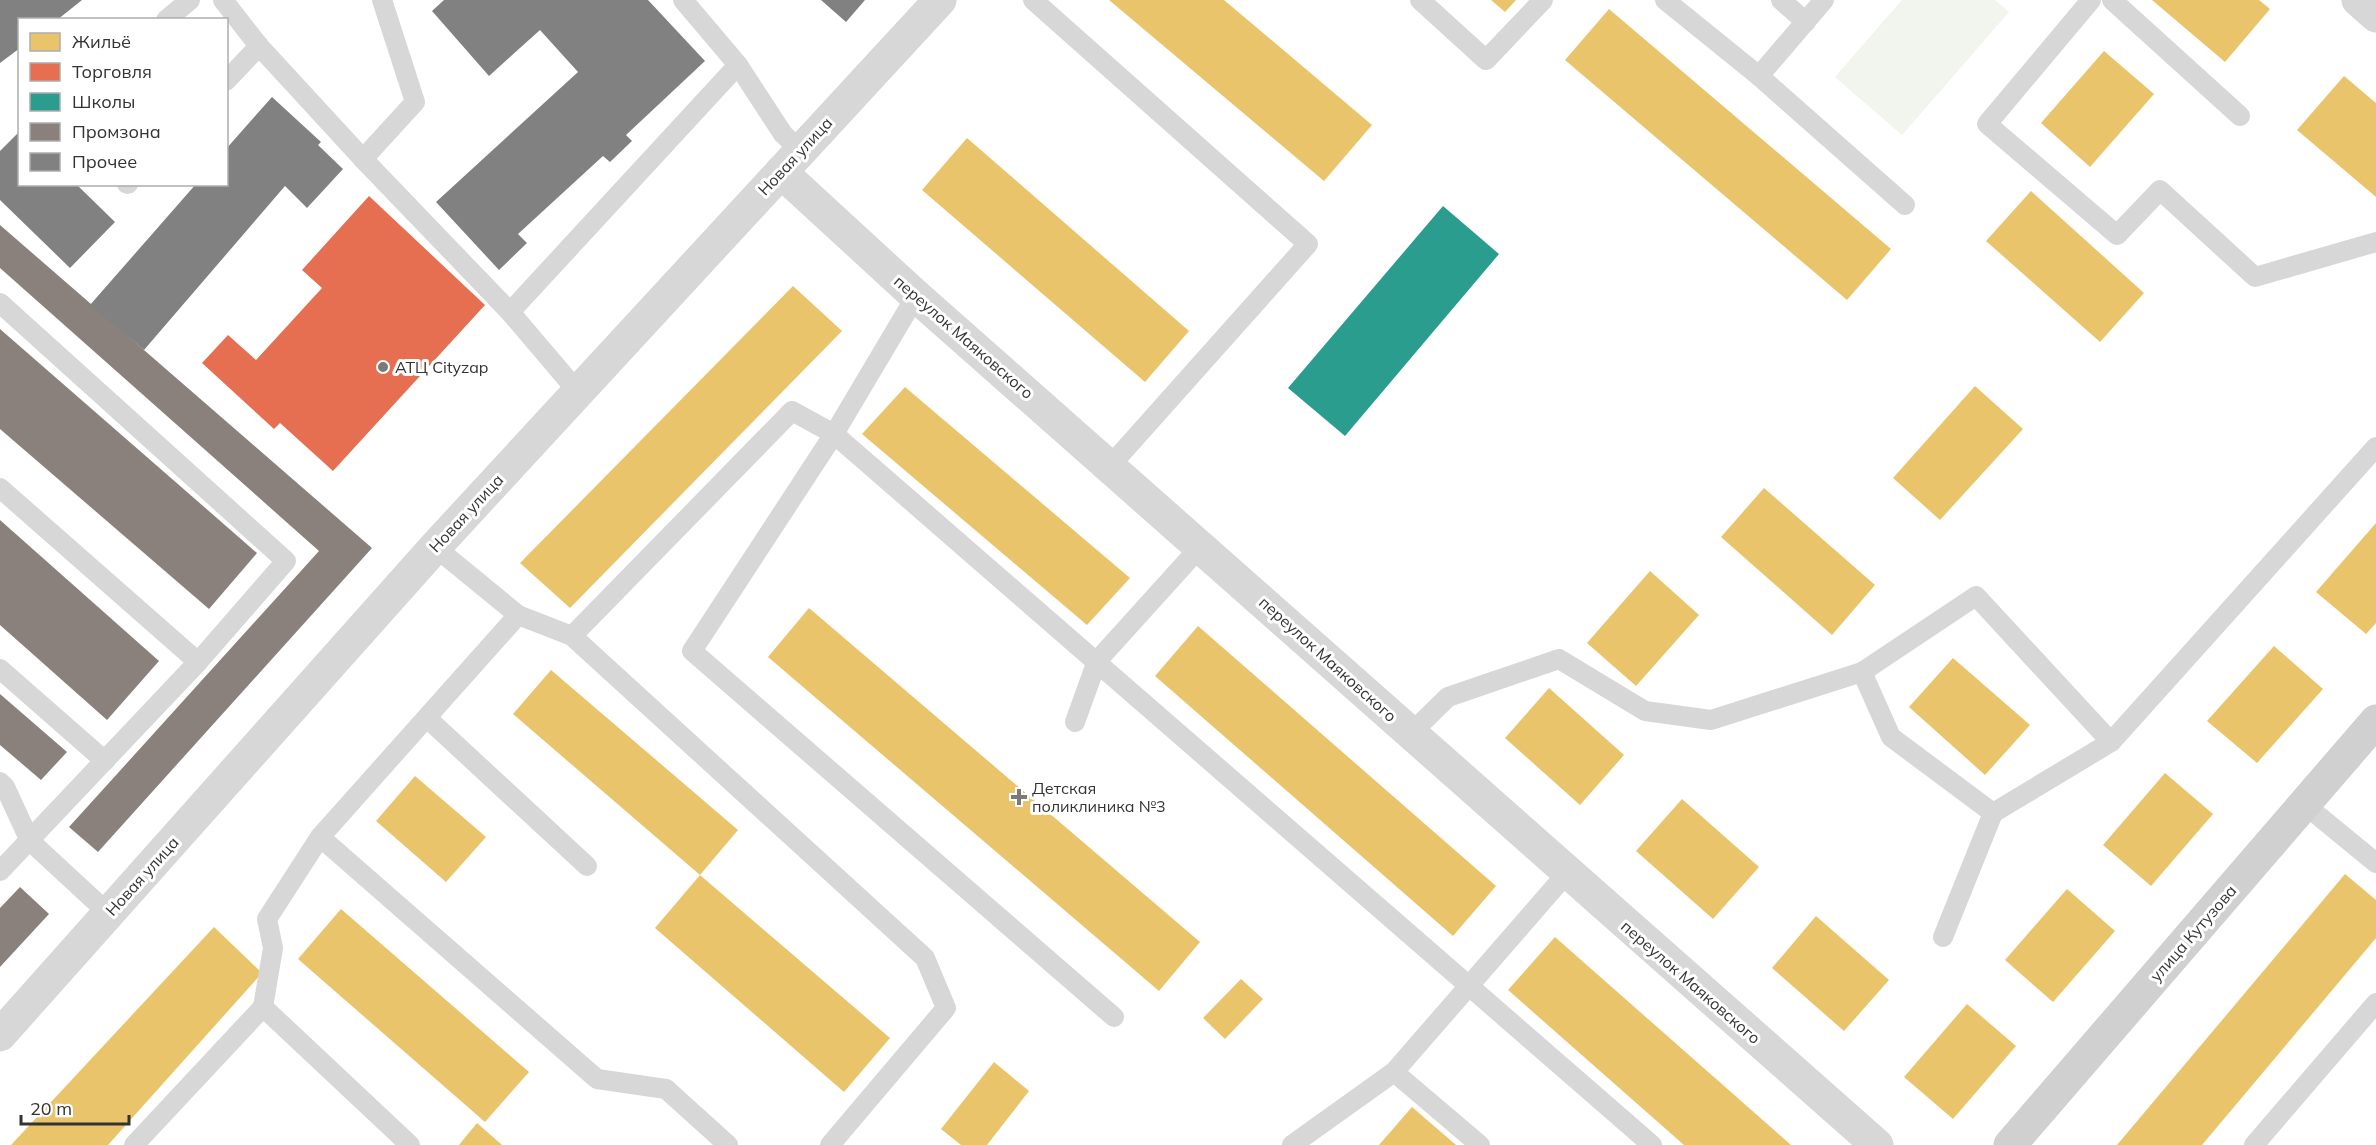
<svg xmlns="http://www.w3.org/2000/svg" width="2376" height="1145" font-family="Mulish,sans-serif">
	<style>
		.green { fill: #f1f5ed }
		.homes { fill: #e9c46a }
		.shops { fill: #e76f51 }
		.schools { fill: #2a9d8f }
		.industry { fill: #8a817c }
		.building { fill: #818181 }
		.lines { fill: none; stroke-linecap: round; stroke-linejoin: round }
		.lane { stroke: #d7d7d7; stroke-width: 20 }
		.street { stroke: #d7d7d7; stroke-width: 33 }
		.secondary { stroke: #d0d0d0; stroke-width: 33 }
		.poi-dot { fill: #7a7a7a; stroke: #fff; stroke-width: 2 }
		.labels { text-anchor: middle; stroke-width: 6; stroke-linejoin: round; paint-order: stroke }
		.street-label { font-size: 16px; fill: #333; stroke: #fff }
		.poi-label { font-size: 16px; fill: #333; stroke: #fff; text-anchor: start }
	</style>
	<rect width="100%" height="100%" fill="#fff"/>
	<polygon class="green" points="1902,0 1995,0 2009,12 1902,135 1835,77"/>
	<g class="homes">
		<polygon points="1109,0 1224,0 1372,125 1324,181"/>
		<polygon points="1491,0 1516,0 1505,12"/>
		<polygon points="2152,0 2259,0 2270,9 2225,62"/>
		<polygon points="1609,9 1891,249 1847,300 1565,60"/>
		<polygon points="2104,51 2154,94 2090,167 2041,123"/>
		<polygon points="2344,76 2376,103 2376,197 2297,130"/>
		<polygon points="967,138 1189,331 1145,382 922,190"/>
		<polygon points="2031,191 2144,293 2100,342 1986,241"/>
		<polygon points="793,286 842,331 570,608 520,563"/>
		<polygon points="1975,386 2023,429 1940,520 1893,478"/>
		<polygon points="905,387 1130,578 1087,625 862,434"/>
		<polygon points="1764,488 1875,585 1832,635 1721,537"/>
		<polygon points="2376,523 2376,623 2366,634 2316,592"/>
		<polygon points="1650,571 1699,615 1636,686 1587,643"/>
		<polygon points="809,608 1200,942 1159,991 768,657"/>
		<polygon points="1198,626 1496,886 1453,936 1155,676"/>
		<polygon points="2274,646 2323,689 2257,763 2207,721"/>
		<polygon points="1953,658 2030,725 1985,775 1909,707"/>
		<polygon points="551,670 738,830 700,875 890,1038 844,1092 655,928 700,875 513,714"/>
		<polygon points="1549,688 1624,755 1580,805 1505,738"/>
		<polygon points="2165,773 2213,814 2151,886 2103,845"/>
		<polygon points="415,776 486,837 446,882 376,821"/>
		<polygon points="1682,799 1759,867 1713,919 1636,851"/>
		<polygon points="2345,874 2376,900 2376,938 2202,1145 2117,1145"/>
		<polygon points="2067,889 2115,931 2053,1002 2005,960"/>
		<polygon points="341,909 529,1072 485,1122 298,959"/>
		<polygon points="1816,916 1889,980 1844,1031 1772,968"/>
		<polygon points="214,927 262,973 108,1145 11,1145"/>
		<polygon points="1555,937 1791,1145 1684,1145 1508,990"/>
		<polygon points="1241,979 1263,999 1225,1039 1203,1018"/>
		<polygon points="1967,1004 2016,1046 1953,1119 1904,1077"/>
		<polygon points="994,1062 1029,1091 987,1145 961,1145 941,1129"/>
		<polygon points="1412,1107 1456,1145 1379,1145"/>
		<polygon points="477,1123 502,1145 459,1145"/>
	</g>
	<polygon class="shops" points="369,196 485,305 333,471 280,423 274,429 202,363 228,335 256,360 322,288 302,270"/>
	<polygon class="schools" points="1443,206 1499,254 1345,436 1288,388"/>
	<g class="industry">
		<polygon points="0,225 372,548 98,852 69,827 319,551 0,268"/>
		<polygon points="0,329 257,553 209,609 0,429"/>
		<polygon points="0,520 159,661 107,720 0,625"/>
		<polygon points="0,694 67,752 41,780 0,745"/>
		<polygon points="20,887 49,914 0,967 0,908"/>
	</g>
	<g class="building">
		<polygon points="0,0 82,0 57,20 20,20 20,48 0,63"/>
		<polygon points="444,0 648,0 705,61 626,135 632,141 610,162 603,156 518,234 527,243 499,270 436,202 578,72 540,30 489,76 432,11"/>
		<polygon points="821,0 865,0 846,22"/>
		<polygon points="272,97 321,142 318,145 343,169 307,208 285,186 144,350 90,305 196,184 226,184 226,149"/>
		<polygon points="20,131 20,184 76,184 115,222 70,268 0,200 0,151"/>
	</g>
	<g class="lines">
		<g class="lane">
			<polyline points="223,0 259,46"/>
			<polyline points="382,0 415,102 363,159 510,312 578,392"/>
			<polyline points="683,0 738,65 783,134 800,150"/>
			<polyline points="1033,0 1308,244 1110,466"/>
			<polyline points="1420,0 1486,60 1543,0"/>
			<polyline points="1665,0 1759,76 1824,0"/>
			<polyline points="1781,0 1806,22"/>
			<polyline points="2091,0 1987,124 2117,235 2160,190 2255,277 2376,242"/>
			<polyline points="2112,0 2240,116"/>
			<polyline points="166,20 190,0"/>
			<polyline points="1759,76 1905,205"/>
			<polyline points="226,81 259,46 363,159"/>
			<polyline points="127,184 128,184"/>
			<polyline points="916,296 834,434 692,651 1114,1017"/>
			<polyline points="0,303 286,561 198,662 0,871"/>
			<polyline points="510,312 738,65"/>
			<polyline points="0,488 198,662"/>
			<polyline points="435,547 518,615 572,636 792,411 834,434 1652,1145"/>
			<polyline points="572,636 925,958 946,1008 830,1145"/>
			<polyline points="0,669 105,761"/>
			<polyline points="1862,672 1891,737 1993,813"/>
			<polyline points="427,718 587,866"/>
			<polyline points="1075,722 1097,661 1201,546"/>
			<polyline points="1411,733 1448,697 1559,659 1645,711 1711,720 1862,672 1976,596 2111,742 1993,813 1943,937"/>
			<polyline points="2111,742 2376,447"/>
			<polyline points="0,782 5,787 30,841 109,914"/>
			<polyline points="2304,804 2376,863"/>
			<polyline points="320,837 518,615"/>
			<polyline points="263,1007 273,948 267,919 320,837 597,1079 666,1089 728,1145"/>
			<polyline points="1394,1072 1480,1145"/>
			<polyline points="134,1145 263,1007 410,1145"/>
			<polyline points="1292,1145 1394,1072 1567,873"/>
			<polyline points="2254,1145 2376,1003"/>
		</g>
		<g class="street">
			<polyline points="2358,0 2376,16"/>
			<polyline points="781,172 916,296 1877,1145"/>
			<polyline points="0,1035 435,547 940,0"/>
		</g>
		<polyline class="secondary" points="2010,1145 2376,721"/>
	</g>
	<g class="poi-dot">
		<circle cx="383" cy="367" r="6"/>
		<path d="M1016 788h6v6h6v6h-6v6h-6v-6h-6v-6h6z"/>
	</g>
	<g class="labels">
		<g class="street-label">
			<text transform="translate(795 156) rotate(-47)" y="6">Новая улица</text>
			<text transform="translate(964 337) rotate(41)" y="6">переулок Маяковского</text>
			<text transform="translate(466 513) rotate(-47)" y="6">Новая улица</text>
			<text transform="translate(1328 659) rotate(42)" y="6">переулок Маяковского</text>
			<text transform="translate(142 876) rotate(-48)" y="6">Новая улица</text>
			<text transform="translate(2193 933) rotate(-49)" y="6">улица Кутузова</text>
			<text transform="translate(1691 982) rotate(41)" y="6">переулок Маяковского</text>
		</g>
		<g class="poi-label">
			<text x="395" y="373">АТЦ Cityzap</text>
			<text x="1032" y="794">Детская<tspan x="1032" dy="18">поликлиника №3</tspan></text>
		</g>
	</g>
	<rect x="18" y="18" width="210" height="168" fill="#ffffff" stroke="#adadad" stroke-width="1.5"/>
	<rect x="30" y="33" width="30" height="18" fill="#e9c46a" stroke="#adadad" stroke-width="1.5"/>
	<text x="72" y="48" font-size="18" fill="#333333">Жильё</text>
	<rect x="30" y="63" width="30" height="18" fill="#e76f51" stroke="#adadad" stroke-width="1.5"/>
	<text x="72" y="78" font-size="18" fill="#333333">Торговля</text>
	<rect x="30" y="93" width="30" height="18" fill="#2a9d8f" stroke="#adadad" stroke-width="1.5"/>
	<text x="72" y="108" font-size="18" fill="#333333">Школы</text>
	<rect x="30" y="123" width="30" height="18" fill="#8a817c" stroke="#adadad" stroke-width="1.5"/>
	<text x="72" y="138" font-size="18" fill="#333333">Промзона</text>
	<rect x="30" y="153" width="30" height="18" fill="#818181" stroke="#adadad" stroke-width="1.5"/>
	<text x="72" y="168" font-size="18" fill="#333333">Прочее</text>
	<path d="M21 1115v9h108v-9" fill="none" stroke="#333333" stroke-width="3"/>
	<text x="30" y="1115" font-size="18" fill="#333333" stroke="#ffffff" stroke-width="4.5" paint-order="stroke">20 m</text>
</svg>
